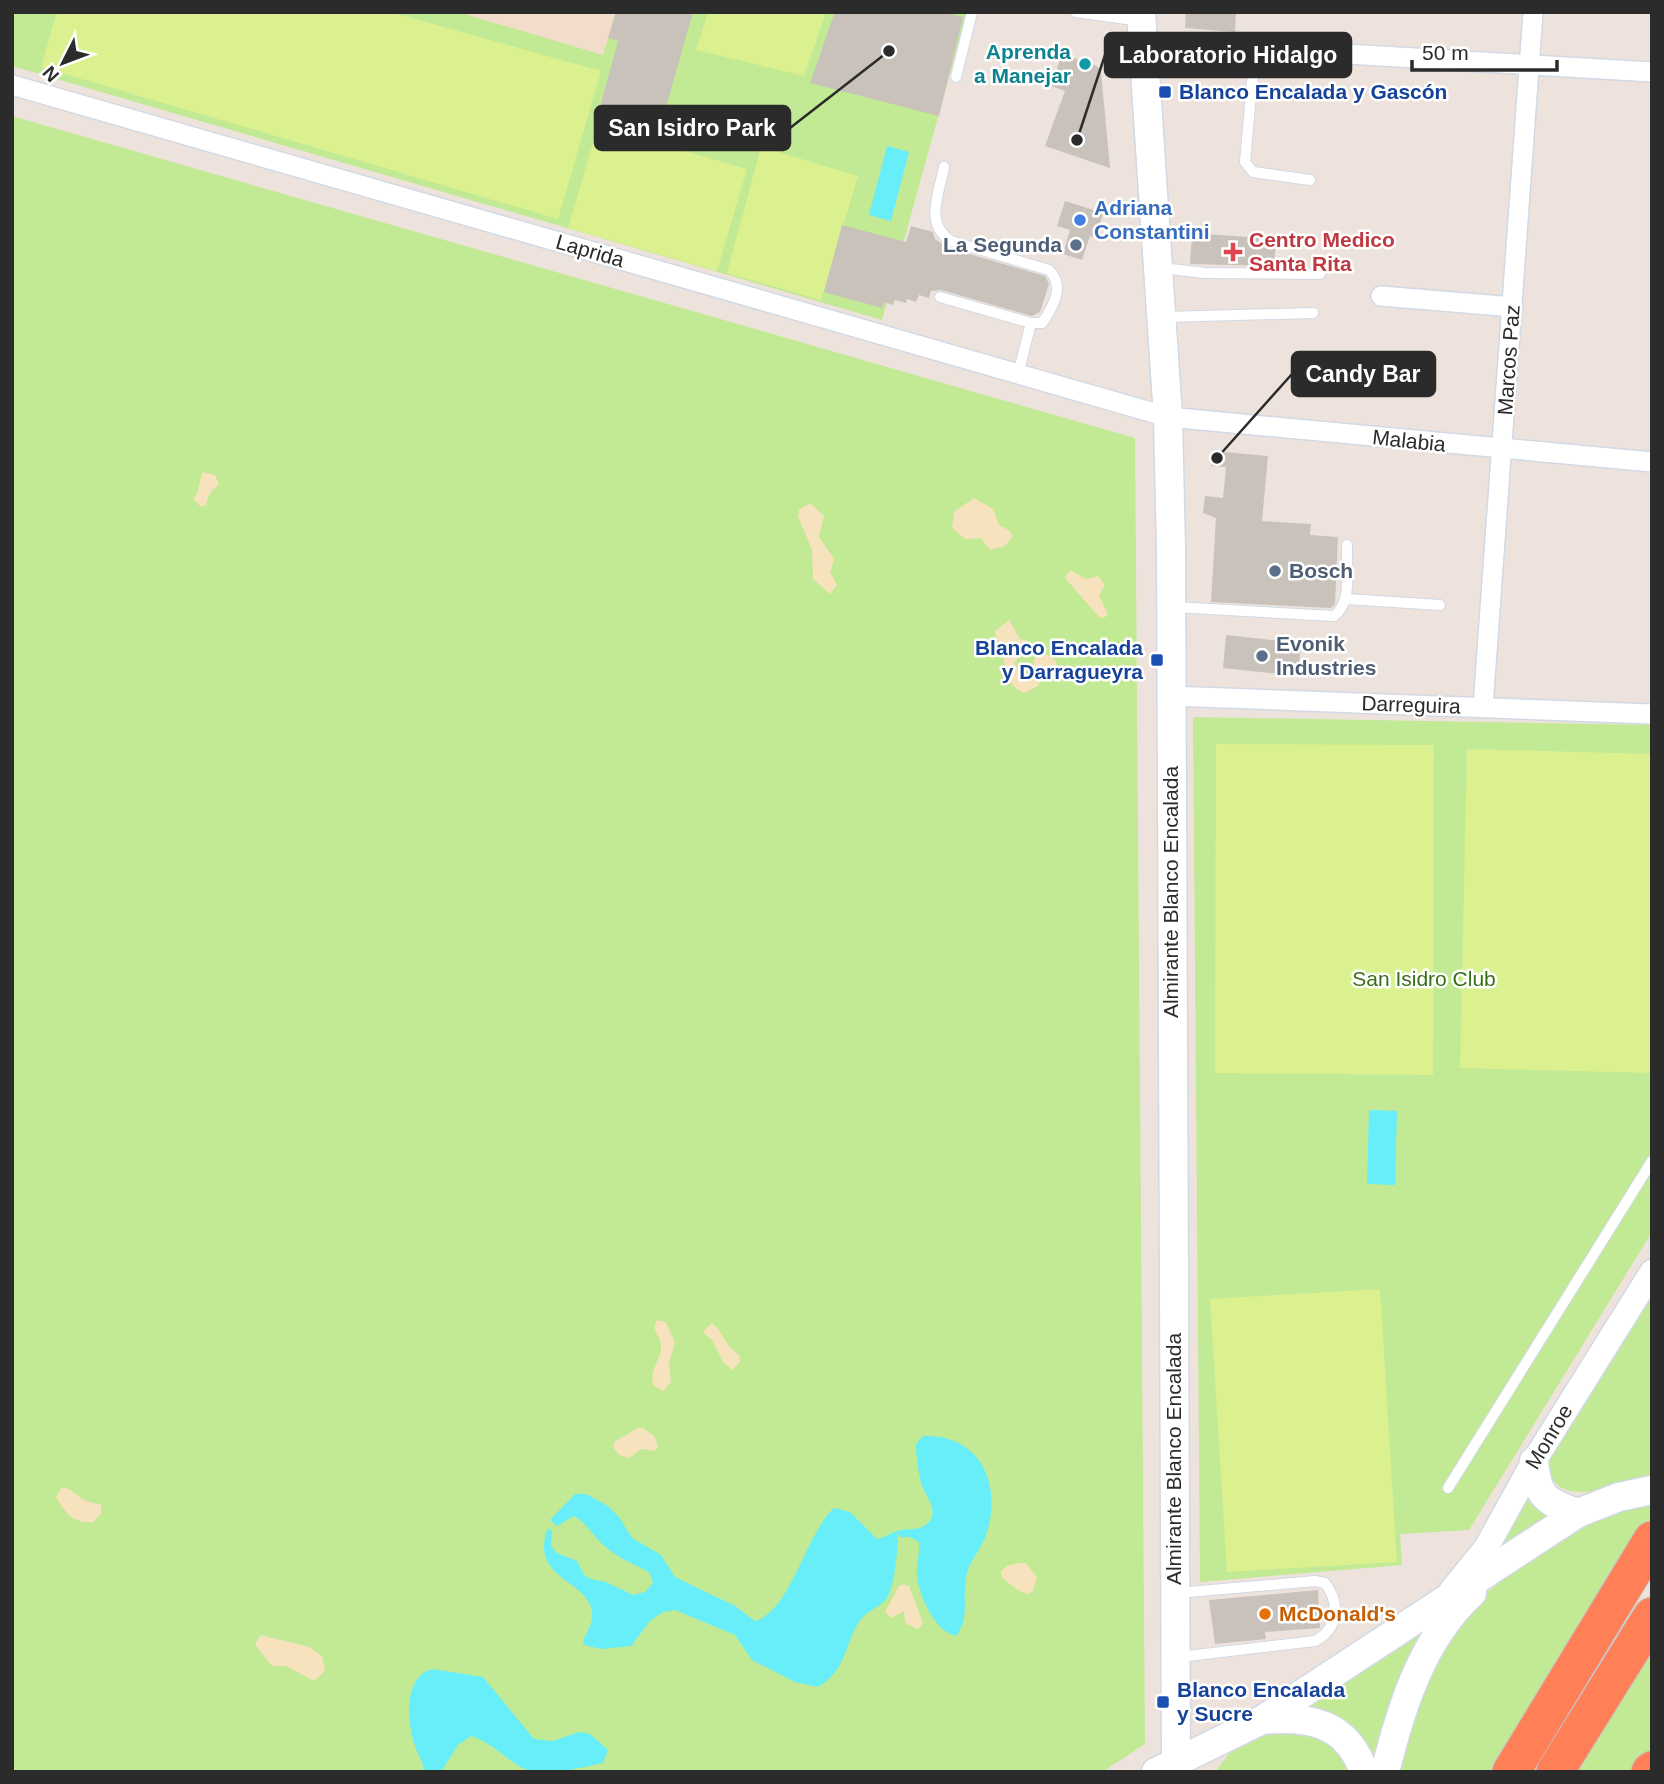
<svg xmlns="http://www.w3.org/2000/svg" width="1664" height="1784" font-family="Arial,sans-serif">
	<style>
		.education { fill: #f1ddca }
		.green { fill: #c2e994 }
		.sand { fill: #f6e2bd }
		.pitch { fill: #dbf18f }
		.water { fill: #67eef9 }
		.building { fill: #c9c2bb }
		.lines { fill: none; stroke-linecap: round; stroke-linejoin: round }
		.service-casing { stroke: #d1d9e5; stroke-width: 12 }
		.minor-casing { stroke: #d1d9e5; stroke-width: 22 }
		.tertiary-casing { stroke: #d1d9e5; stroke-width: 27 }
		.secondary-casing { stroke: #d1d9e5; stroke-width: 31 }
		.motorway-casing { stroke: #c4c4c4; stroke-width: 39 }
		.service { stroke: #fff; stroke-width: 10 }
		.minor { stroke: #fff; stroke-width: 19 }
		.tertiary { stroke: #fff; stroke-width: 24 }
		.secondary { stroke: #fff; stroke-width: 28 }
		.motorway { stroke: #ff7f57; stroke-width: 37 }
		.culture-dot { fill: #0f9aa8; stroke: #fff; stroke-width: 2.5 }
		.transit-dot { fill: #1a4fb4; stroke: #fff; stroke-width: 2.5 }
		.shop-dot { fill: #3f7fe0; stroke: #fff; stroke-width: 2.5 }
		.service-dot { fill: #5c6f8a; stroke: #fff; stroke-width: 2.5 }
		.health-dot { fill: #e0444e; stroke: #fff; stroke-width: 2.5 }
		.food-dot { fill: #e8710a; stroke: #fff; stroke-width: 2.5 }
		.labels { text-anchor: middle; stroke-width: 5; stroke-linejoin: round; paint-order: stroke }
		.culture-label { font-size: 21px; font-weight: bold; fill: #0d838f; stroke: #fff; text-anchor: end }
		.transit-label { font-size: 21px; font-weight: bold; fill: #164399; stroke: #fff; text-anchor: start }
		.shop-label { font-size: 21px; font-weight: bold; fill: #366cbe; stroke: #fff; text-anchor: start }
		.health-label { font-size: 21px; font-weight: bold; fill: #be3a42; stroke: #fff; text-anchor: start }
		.service-label { font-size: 21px; font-weight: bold; fill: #4e5e75; stroke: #fff; text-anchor: start }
		.street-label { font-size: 21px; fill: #2b2b2b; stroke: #fff }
		.park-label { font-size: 21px; fill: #396f14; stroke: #fff }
		.food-label { font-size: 21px; font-weight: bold; fill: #c56008; stroke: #fff; text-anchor: start }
		.leader { fill: none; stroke: #2b2b2b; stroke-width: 2.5 }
		.callout-dot { fill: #2b2b2b; stroke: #fff; stroke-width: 2.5 }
		.callout { fill: #2b2b2b; stroke: #2b2b2b; stroke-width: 2.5 }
		.callout-label { font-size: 23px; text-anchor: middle; font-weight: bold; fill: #fff }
	</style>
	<rect width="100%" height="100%" fill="#eee3dc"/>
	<polygon class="education" points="458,12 616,12 603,55"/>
	<g class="green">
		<polygon points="16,12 458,12 603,55 616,12 967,12 882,320 12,66 12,17"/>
		<polygon points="12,116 1135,438 1145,1744 1102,1772 12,1772"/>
		<polygon points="1193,717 1652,725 1652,1232 1469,1530 1400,1534 1402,1565 1200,1582"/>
		<path d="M1652 1285V1476C1615 1485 1546 1517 1546 1453Z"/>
		<polygon points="1524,1494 1530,1503 1548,1515 1495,1550"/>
		<polygon points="1652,1495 1652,1529 1500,1772 1391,1772 1433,1655 1472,1605 1533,1554 1589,1518"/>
		<polygon points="1442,1616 1377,1772 1316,1710 1302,1702"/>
		<polygon points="1652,1641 1652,1750 1631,1772 1566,1772"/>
		<path d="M1271 1728C1311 1731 1330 1736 1351 1772H1215L1238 1742Z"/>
	</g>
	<g class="sand">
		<polygon points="202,472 215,475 219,484 210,493 206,505 201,507 193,499 198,491"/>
		<polygon points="974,498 993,509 999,525 1010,531 1013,536 1005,546 990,550 981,538 965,539 952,528 954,512"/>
		<polygon points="810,503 824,516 819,537 834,559 830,572 837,585 830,594 813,579 812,550 798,516 799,510"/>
		<polygon points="1070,570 1086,579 1098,576 1105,585 1099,595 1108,614 1104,618 1099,617 1065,578"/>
		<path d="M1009 620 1020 639 1028 641 1027 648 1014 663 1025 679 1035 671C1033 661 1033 656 1043 652L1057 662C1054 674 1042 675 1038 686L1025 693C1005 686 1007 670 1002 654 1000 646 996 640 995 631Z"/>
		<path d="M657 1320 666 1322 675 1343 669 1363 671 1382 663 1391 654 1386C648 1370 661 1361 661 1347 662 1336 650 1332 657 1320Z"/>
		<path d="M712 1323C723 1332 724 1344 739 1355L740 1362 733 1370 724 1363 712 1340 703 1332Z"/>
		<polygon points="638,1428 643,1428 654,1436 658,1446 656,1451 641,1449 629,1458 619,1455 614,1448 614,1442"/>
		<path d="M62 1487C78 1490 78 1503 101 1504V1514L93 1522C74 1524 65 1513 56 1497Z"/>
		<polygon points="1017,1563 1026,1563 1037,1577 1033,1591 1028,1594 1019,1591 1001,1577 1001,1571 1007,1566"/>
		<polygon points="904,1584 909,1586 923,1623 918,1629 905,1623 904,1611 892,1618 885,1612 899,1586"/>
		<polygon points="260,1635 310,1647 322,1656 325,1671 314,1681 286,1666 272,1666 255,1645"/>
	</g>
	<g class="pitch">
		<polygon points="57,12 390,12 601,71 558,219 41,67"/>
		<polygon points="708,12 826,12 804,76 696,50"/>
		<polygon points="598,126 747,169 717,271 568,228"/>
		<polygon points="761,147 858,176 821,300 727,273"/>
		<polygon points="1216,744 1434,745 1433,1075 1215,1073"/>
		<polygon points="1467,749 1652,754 1652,1073 1460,1068"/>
		<polygon points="1380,1289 1397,1562 1227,1572 1210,1299"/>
	</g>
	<g class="water">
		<polygon points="887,146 909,152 891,221 869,215"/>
		<polygon points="1369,1110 1397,1111 1395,1185 1367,1184"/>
		<path d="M923 1436C981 1434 1003 1485 986 1535 982 1548 970 1560 967 1573 961 1596 971 1617 956 1636 934 1631 920 1597 917 1576 916 1565 920 1554 919 1542L910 1537H900L898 1533C898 1547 895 1585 887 1598 881 1607 868 1610 861 1619 843 1644 849 1668 818 1687L795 1682 752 1660 735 1635 675 1610 663 1612 650 1621 631 1646 602 1649 584 1645 583 1640C622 1578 523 1590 548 1528L552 1531 551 1546 557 1553 577 1561 584 1575 591 1579 606 1582 633 1595 645 1592 653 1583 650 1573C635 1564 619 1559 606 1547 593 1537 589 1525 574 1516L557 1526 550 1520 575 1494H586L608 1506 619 1517 632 1538 661 1555 675 1577 735 1606 755 1621C791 1611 805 1535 834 1508L850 1512 877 1539C885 1538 889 1533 897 1531 905 1528 916 1531 924 1526 943 1514 925 1496 921 1483 918 1470 916 1457 916 1444Z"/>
		<path d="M433 1669 483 1677 534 1739 553 1741 579 1732 590 1734 608 1750 603 1763C580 1768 538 1779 517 1765 501 1754 489 1742 471 1736L458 1745 441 1772H425C423 1762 418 1755 415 1746 407 1724 403 1675 433 1669Z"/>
	</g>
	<g class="building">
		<polygon points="616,12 693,12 658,135 597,118 618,41 608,38"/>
		<polygon points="835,12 943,12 963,17 939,116 810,83"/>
		<polygon points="1186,12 1236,12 1235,32 1185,28"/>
		<polygon points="1062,54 1097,66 1101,72 1110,168 1045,146 1065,91 1051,86"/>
		<polygon points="1065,201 1103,213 1096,238 1090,236 1082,260 1063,254 1070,230 1057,226"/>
		<polygon points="842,225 906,242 911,226 933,232 935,239 949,248 1045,276 1049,284 1040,312 1032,316 941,290 931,291 929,298 919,295 916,302 907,299 906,303 895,300 893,305 884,302 882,308 824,292"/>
		<polygon points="1192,233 1276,239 1274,266 1190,264"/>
		<polygon points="1212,451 1268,456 1262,521 1311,524 1310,535 1338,537 1335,604 1331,608 1211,602 1216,518 1203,513 1205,496 1223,498 1226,467 1211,466"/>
		<polygon points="1226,635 1301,643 1298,676 1223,668"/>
		<polygon points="1318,1590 1320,1628 1265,1632 1266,1639 1215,1644 1209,1600"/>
	</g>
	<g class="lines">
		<g class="service-casing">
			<g id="service">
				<polyline points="1076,12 1141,21"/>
				<polyline points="1255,49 1245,162 1253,172 1310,180"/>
				<polyline points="956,77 972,12"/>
				<path d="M944 167C939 194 924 224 951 241L1049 270C1065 286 1054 306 1042 323H1031L1018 374"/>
				<polyline points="1162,268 1205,273 1320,274"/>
				<polyline points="940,297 1031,323"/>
				<polyline points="1165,317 1313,313"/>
				<polyline points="1346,599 1440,605"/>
				<path d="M1174 607 1334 616C1353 602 1346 567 1347 545"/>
				<polyline points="1448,1488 1652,1161"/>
				<path d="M1177 1593 1315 1581 1325 1583C1341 1604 1338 1629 1315 1641L1179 1657"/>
			</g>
		</g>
		<g class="minor-casing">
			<g id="minor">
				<polyline points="1143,42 1652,72"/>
				<polyline points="12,85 1168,417 1652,462"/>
				<polyline points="1381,296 1513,307"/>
				<polyline points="1170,696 1652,714"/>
				<polyline points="1483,707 1533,12"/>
			</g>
		</g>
		<g class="tertiary-casing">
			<polyline id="tertiary" points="1451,1591 1486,1548 1534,1461 1652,1272"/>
		</g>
		<g class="secondary-casing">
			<g id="secondary">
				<polyline points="1141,12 1168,417 1171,549 1176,1772"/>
				<path d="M1534 1461C1537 1496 1545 1502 1578 1513"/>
				<path d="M1262 1720C1309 1716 1347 1722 1364 1772"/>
				<polyline points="1156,1772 1262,1720 1578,1513 1619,1497 1652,1490"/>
				<path d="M1385 1772C1401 1708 1422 1639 1472 1593"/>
			</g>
		</g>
		<g class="motorway-casing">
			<g id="motorway">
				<polyline points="1511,1772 1652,1540"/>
				<polyline points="1555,1772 1652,1616"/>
				<polyline points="1650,1772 1652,1770"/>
			</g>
		</g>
		<use href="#service" class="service"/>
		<use href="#minor" class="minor"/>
		<use href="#tertiary" class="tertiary"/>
		<use href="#secondary" class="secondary"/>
		<use href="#motorway" class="motorway"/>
	</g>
	<circle class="culture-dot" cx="1085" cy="64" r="7"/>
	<g class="transit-dot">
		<rect x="1158" y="85" width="14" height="14" rx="3.5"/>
		<rect x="1150" y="653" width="14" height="14" rx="3.5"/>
		<rect x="1156" y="1695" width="14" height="14" rx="3.5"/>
	</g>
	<circle class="shop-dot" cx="1080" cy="220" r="7"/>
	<g class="service-dot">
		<circle cx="1076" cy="245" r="7"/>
		<circle cx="1275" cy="571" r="7"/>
		<circle cx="1262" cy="656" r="7"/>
	</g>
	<path class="health-dot" d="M1229.5 241.5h7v7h7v7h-7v7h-7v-7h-7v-7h7z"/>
	<circle class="food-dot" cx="1265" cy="1614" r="7"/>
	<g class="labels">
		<g class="culture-label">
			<text x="1071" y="59">Aprenda<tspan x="1071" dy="24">a Manejar</tspan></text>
		</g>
		<g class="transit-label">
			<text x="1179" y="99">Blanco Encalada y Gascón</text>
			<text x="1143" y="655" text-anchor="end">Blanco Encalada<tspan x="1143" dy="24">y Darragueyra</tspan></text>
			<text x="1177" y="1697">Blanco Encalada<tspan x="1177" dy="24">y Sucre</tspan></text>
		</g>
		<g class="shop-label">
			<text x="1094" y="215">Adriana<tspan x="1094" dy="24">Constantini</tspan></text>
		</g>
		<g class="health-label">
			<text x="1249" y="247">Centro Medico<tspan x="1249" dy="24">Santa Rita</tspan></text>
		</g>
		<g class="service-label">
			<text x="1062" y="252" text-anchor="end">La Segunda</text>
			<text x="1289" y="578">Bosch</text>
			<text x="1276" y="651">Evonik<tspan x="1276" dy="24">Industries</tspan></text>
		</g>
		<g class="street-label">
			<text transform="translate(590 251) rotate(16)" y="7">Laprida</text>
			<text transform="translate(1509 360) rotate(-86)" y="7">Marcos Paz</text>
			<text transform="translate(1409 441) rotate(6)" y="7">Malabia</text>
			<text transform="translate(1411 705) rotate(2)" y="7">Darreguira</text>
			<text transform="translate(1171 892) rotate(-90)" y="7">Almirante Blanco Encalada</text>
			<text transform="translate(1549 1437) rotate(-59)" y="7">Monroe</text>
			<text transform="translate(1174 1459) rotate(-90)" y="7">Almirante Blanco Encalada</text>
		</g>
		<g class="park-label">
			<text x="1424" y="986">San Isidro Club</text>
		</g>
		<g class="food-label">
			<text x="1279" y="1621">McDonald's</text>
		</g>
	</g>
	<path class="leader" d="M1077 140L1105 55M889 51L790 128M1217 458L1292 374"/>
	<g class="callout-dot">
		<circle cx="1077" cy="140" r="7"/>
		<circle cx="889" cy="51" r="7"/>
		<circle cx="1217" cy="458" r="7"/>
	</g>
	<g class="callout">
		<rect x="1105" y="33" width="246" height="44" rx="7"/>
		<rect x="595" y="106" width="195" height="44" rx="7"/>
		<rect x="1292" y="352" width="143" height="44" rx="7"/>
	</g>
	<g class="callout-label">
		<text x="1228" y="63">Laboratorio Hidalgo</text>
		<text x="692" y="136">San Isidro Park</text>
		<text x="1363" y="382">Candy Bar</text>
	</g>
	<rect width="1664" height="1784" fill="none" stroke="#2b2b2b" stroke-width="28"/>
	<g transform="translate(63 63) rotate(228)" stroke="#ffffff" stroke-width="5" paint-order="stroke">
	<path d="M0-5L12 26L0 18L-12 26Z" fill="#2b2b2b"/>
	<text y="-10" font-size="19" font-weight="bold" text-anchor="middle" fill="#2b2b2b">N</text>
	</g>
	<path d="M1412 60v10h145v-10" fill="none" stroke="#2b2b2b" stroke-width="3.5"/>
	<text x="1422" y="60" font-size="21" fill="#2b2b2b" stroke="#ffffff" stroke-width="5" paint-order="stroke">50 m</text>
</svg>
